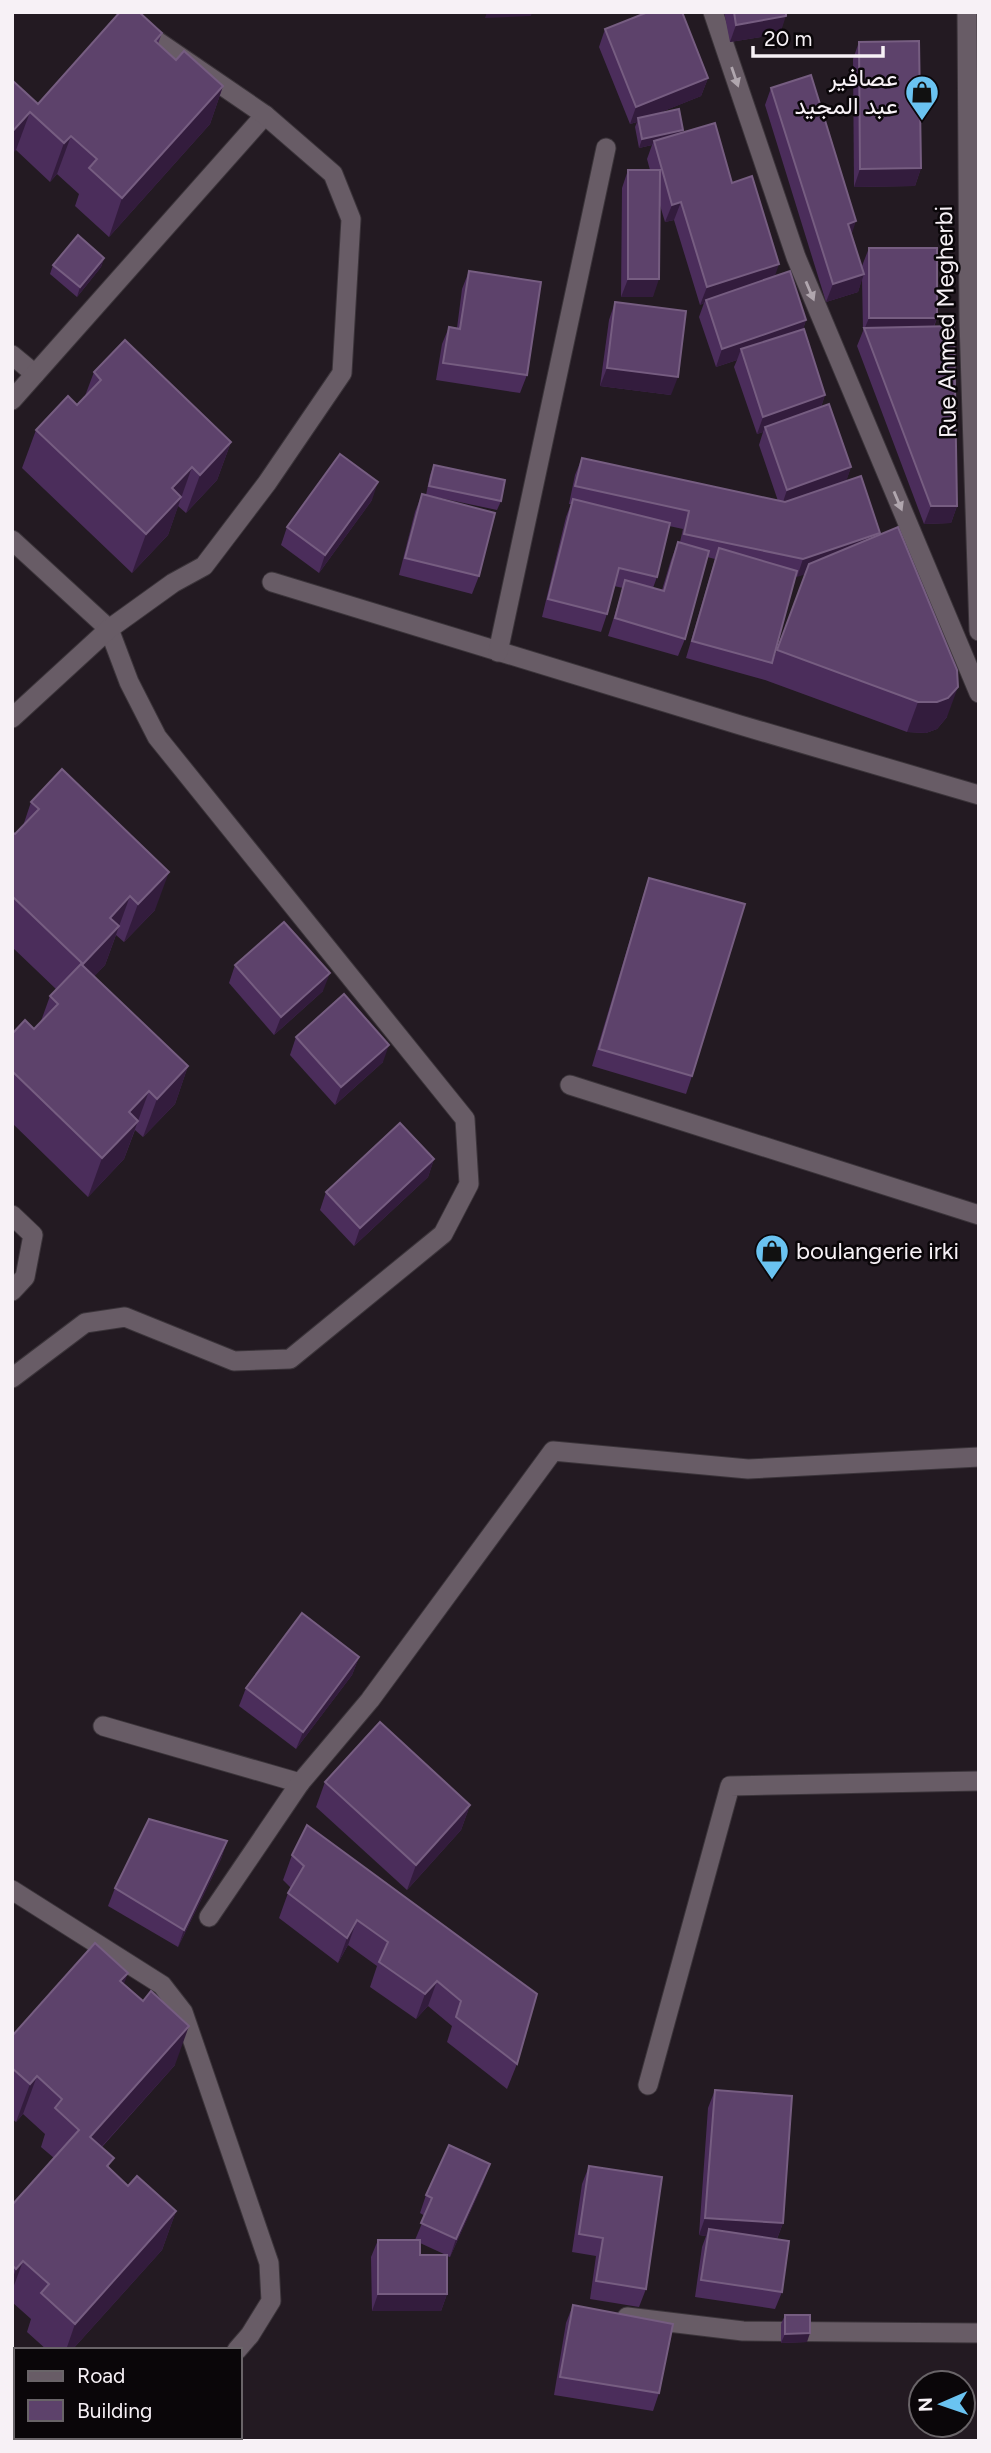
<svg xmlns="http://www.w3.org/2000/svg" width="991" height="2453" font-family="Figtree,Vazirmatn,sans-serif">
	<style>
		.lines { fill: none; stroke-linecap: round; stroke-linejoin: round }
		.minor-casing { stroke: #3b343a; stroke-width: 21 }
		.secondary-casing { stroke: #3b343a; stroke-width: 21 }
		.minor { stroke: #685c66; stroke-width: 19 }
		.secondary { stroke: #685c66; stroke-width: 19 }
		.wall { fill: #4b2d5b; fill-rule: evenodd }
		.shaded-wall { fill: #331c3d }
		.building { fill: #5d426b; stroke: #765d81; stroke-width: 2 }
		.oneway { fill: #b0a6ae }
		.labels { text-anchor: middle; stroke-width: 5; stroke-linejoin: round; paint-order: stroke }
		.poi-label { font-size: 24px; fill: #f7f1f6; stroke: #0a0609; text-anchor: end }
		.street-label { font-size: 24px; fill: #f7f1f6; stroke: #0a0609 }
	</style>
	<rect width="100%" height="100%" fill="#231a22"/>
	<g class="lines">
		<g class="minor-casing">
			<g id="minor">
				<polyline points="713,12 796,257 979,693"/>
				<polyline points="12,355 35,374"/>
				<polyline points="12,400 265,115"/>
				<polyline points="12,540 109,629 129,682 157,737 465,1119 469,1184 443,1234 290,1359 234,1361 125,1317 85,1323 12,1378"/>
				<polyline points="272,582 740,725 979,795"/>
				<polyline points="498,652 606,148"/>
				<polyline points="12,718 109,629 173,583 204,566 267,483 342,373 351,219 333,174 265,115 138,28"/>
				<polyline points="570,1085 979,1215"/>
				<polyline points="12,1215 33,1235 25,1277 12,1291"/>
				<polyline points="103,1726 300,1783"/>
				<polyline points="12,1890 162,1985 183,2012 269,2263 271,2301 250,2335 237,2350"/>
				<polyline points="209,1917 300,1783 370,1700 553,1451 748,1469 979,1457"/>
				<polyline points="648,2085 730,1786 979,1781"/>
				<polyline points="627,2317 743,2331 979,2333"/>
				<polyline points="12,2381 16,2384"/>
				<polyline points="155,2441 158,2437"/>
			</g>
		</g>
		<g class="secondary-casing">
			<polyline id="secondary" points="967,12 969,321 979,631"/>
		</g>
		<use href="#minor" class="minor"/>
		<use href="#secondary" class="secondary"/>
	</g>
	<g class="wall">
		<polygon points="724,12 786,12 780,34 730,42"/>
		<path d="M605 29 708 78 701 96 656 114 683 130 682 133 732 183 775 276 806 320 803 329 825 395 821 407 851 467 846 481 880 533 947 717 937 729 926 733 907 732 765 680 686 658 715 559 707 557 685 639 678 656 608 636 623 588 614 586 607 614 601 632 542 617 566 517 571 504H569L575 475 582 458 778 501 759 445 763 432 757 434 734 367 737 360 716 367 699 317 704 303 700 305 674 220 665 222 659 202 653 297H621L622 188 628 170H650L647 159 652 145 639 148 635 127 637 122 630 124 599 47ZM669 526 683 529 680 542H678L671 560 662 590 653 588 657 577ZM805 574 772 663 795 577Z"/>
		<polygon points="162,33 158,44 176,60 223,86 210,124 109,237 75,206 79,194 57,174 50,182 16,150 12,80 38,104"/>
		<polygon points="859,42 921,168 915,186 854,187 853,59"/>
		<polygon points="771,88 851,235 862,269 862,266 869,248 937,318 934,327 957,506 951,523 924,524 857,346 863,331 862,278 858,292 826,302 765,105"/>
		<polygon points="104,258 101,267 77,297 50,274 53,265"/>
		<polygon points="469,271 527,375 520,393 436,380 442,344 449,327 457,328 462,289"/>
		<polygon points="615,302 671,395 600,386 609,320"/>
		<polygon points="94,372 231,442 217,480 186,513 178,506 168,535 132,573 22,468 36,430 77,405 85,396"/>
		<polygon points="434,465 501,501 497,510 426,495 430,475"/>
		<polygon points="422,494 479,576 472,594 399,575 415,512"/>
		<polygon points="372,500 319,573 281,545 287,527"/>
		<polygon points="31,802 155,910 124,942 116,935 105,965 94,976 188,1066 175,1104 143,1137 135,1130 124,1159 88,1197 12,1123 12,1034 34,1029 41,1021 50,996 57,990 12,947 12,832 15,834 23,826"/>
		<polygon points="649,878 692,1076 686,1094 592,1066 643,896"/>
		<polygon points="235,965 323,991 274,1035 229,983"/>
		<polygon points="296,1037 383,1062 335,1105 290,1055"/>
		<polygon points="434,1159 428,1177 354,1246 320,1210 326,1192"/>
		<polygon points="359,1657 352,1675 296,1749 239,1706 246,1688"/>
		<polygon points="325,1782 470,1805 461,1830 407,1890 316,1807"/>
		<polygon points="307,1825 517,2064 507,2089 447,2042 452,2026 428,2006 416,2019 370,1987 377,1966 348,1945 338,1963 279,1918 288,1893 291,1888 283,1880 292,1855"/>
		<polygon points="227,1841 221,1859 178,1947 108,1906 115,1888"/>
		<polygon points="124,1984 175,2065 102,2147 110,2169 128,2186 176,2211 162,2250 72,2350 47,2350 27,2332 31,2319 12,2302 12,2205 54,2158 41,2147 45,2134 23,2114 16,2122 12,2119 12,2036"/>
		<polygon points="715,2090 783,2223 777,2239 782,2292 775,2309 695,2297 702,2247 706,2236 699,2235 708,2108"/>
		<polygon points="589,2166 646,2289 639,2307 590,2299 596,2256 572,2252 582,2184"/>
		<path d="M484 2181 450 2257 447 2256V2294L441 2311H372L371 2257 378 2240H415L425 2216 420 2213 426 2195ZM420 2243 446 2255H420Z"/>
		<polygon points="573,2305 659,2393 653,2411 554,2395 566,2323"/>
		<polygon points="785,2315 807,2342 781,2343 781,2324"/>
		<polygon points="52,2437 82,2437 78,2441 55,2441"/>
	</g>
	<g class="shaded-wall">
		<polygon points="487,12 532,12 531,16 485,18"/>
		<polygon points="786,16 780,34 730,42 736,25"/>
		<polygon points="708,78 701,96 639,121 638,118 637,122 630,124 636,107"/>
		<polygon points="223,86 210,124 109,237 122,198"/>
		<polygon points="30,112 16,150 12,154 12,132"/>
		<polygon points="683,130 680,139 654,141 652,145 639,148 642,139"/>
		<polygon points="71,136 57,174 50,182 64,143"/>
		<polygon points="921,168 915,186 854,187 860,169"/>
		<polygon points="681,202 674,220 665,222 672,205"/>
		<polygon points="856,221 850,239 848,224"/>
		<polygon points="104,258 101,267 77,297 80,287"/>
		<polygon points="779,264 773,282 706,300 704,303 700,305 707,287"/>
		<polygon points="864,274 858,292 826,302 833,284"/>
		<polygon points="628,279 659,279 653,297 621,297"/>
		<polygon points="869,318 937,318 930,335 864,330"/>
		<polygon points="806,320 800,338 741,349 737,360 716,367 722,349"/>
		<polygon points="607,368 678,377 671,395 600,386"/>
		<polygon points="825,395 819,413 765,427 763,432 757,434 763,417"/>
		<polygon points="231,442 217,480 186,513 200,475"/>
		<polygon points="192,467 168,535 132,573 146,534 172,488"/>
		<polygon points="851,467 845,485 781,508 787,490"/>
		<polygon points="378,482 372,500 319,573 325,555"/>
		<polygon points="931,506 957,506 951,523 924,524"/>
		<polygon points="880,533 874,551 797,577 803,559"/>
		<polygon points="958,687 947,717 937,729 926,733 907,732 918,702"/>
		<polygon points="169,872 155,910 124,942 138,904"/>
		<polygon points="130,896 105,965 70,1002 83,964 110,918"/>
		<polygon points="330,973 323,991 274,1035 281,1017"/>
		<polygon points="389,1045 383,1062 335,1105 341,1087"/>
		<polygon points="188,1066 175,1104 143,1137 157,1099"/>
		<polygon points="149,1091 124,1159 88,1197 102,1158 129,1112"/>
		<polygon points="434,1159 428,1177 354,1246 360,1228"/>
		<polygon points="359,1657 352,1675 296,1749 303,1732"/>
		<polygon points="470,1805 461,1830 407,1890 416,1865"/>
		<polygon points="227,1841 221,1859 178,1947 184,1930"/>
		<polygon points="357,1920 348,1945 338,1963 347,1938"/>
		<polygon points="128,1973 114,2011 120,1981"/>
		<polygon points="437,1981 428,2006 416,2019 425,1994"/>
		<polygon points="189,2026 175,2065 76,2175 90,2137"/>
		<polygon points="37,2076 23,2114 16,2122 30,2084"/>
		<polygon points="490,2164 484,2181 450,2257 456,2239"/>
		<polygon points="176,2211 162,2250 72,2350 66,2350 75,2324"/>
		<polygon points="705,2218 783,2223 776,2241 709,2229 706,2236 699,2235"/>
		<polygon points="23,2261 12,2291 12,2280 16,2269"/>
		<polygon points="378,2294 447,2294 441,2311 372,2311"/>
		<polygon points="810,2333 807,2342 781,2343 785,2334"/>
		<polygon points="76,2437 82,2437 78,2441 73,2441"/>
	</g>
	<g class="building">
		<polygon points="120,12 139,12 162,33 155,41 176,60 184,51 223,86 122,198 89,168 97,159 71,136 64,143 30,112 12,132 12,80 38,104"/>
		<polygon points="648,12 682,12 708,78 636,107 605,29"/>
		<polygon points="734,12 786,12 786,16 736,25"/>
		<polygon points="919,41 921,168 860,169 859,42"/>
		<polygon points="811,75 856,221 848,224 864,274 833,284 771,88"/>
		<polygon points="679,109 683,130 642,139 638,118"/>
		<polygon points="715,123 732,183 752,176 779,264 707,287 681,202 672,205 654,141"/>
		<polygon points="628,170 660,170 659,279 628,279"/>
		<polygon points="78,235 104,258 80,287 53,265"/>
		<rect x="869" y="248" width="68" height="70"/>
		<polygon points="469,271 541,282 527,375 443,363 449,327 460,329"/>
		<polygon points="790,271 806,320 722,349 706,300"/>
		<polygon points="615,302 686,311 678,377 607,368"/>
		<polygon points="954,326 957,506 931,506 864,328"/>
		<polygon points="804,329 825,395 763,417 741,349"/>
		<polygon points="125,340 231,442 200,475 192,467 172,488 181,497 146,534 36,430 68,396 77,405 101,380 94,372"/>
		<polygon points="829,404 851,467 787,490 765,427"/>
		<polygon points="340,454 378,482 325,555 287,527"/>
		<polygon points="582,458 785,502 861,476 880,533 803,559 684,534 689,511 575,486"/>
		<polygon points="434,465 505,480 501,501 429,486"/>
		<polygon points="422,494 495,513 479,576 405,558"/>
		<polygon points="573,499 670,523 657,577 619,568 607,614 548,599"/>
		<polygon points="898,527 957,670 958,687 948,698 937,702 918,702 777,650 809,564"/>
		<polygon points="678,542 709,551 685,639 615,618 625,580 664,591"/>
		<polygon points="719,548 797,571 772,663 692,641"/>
		<polygon points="62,769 169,872 138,904 130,896 110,918 119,926 83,964 12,896 12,832 15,834 39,809 31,802"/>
		<polygon points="649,878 745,904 692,1076 599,1049"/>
		<polygon points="284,922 330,973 281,1017 235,965"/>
		<polygon points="81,964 188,1066 157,1099 149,1091 129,1112 138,1121 102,1158 12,1071 12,1034 25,1020 34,1029 58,1004 50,996"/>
		<polygon points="344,994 389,1045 341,1087 296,1037"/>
		<polygon points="400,1123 434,1159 360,1228 326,1192"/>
		<polygon points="302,1613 359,1657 303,1732 246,1688"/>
		<polygon points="380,1722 470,1805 416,1865 325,1782"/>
		<polygon points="149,1819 227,1841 184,1930 115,1888"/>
		<polygon points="307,1825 537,1994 517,2064 456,2017 461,2001 437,1981 425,1994 379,1962 388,1942 357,1920 347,1938 288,1893 304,1866 292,1855"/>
		<polygon points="95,1943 128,1973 120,1981 143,2001 151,1991 189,2026 90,2137 114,2158 107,2166 128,2186 137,2176 176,2211 75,2324 41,2293 49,2284 23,2261 16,2269 12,2265 12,2205 79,2130 55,2108 62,2099 37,2076 30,2084 12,2068 12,2036"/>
		<polygon points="715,2090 792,2096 783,2223 705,2218"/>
		<polygon points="449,2145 490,2164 456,2239 421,2223 432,2198 426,2195"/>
		<polygon points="589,2166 662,2177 646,2289 596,2281 603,2238 579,2234"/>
		<polygon points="709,2229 789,2241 782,2292 701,2280"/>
		<polygon points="378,2240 420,2240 420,2255 447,2255 447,2294 378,2294"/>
		<polygon points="573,2305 673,2324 659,2393 560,2377"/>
		<polygon points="785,2315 810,2315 810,2333 785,2334"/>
		<polygon points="64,2437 76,2437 73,2441 68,2441"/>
	</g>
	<defs><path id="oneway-solid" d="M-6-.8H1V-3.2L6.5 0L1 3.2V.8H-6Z" transform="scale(1.75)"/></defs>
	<g class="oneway">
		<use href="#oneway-solid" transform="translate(735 77) rotate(71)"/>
		<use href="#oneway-solid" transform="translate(810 291) rotate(67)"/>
		<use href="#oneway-solid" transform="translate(898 501) rotate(67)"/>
	</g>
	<defs>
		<g id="shop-pin" transform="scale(1.75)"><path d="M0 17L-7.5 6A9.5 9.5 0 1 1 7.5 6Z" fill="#6ac3f1" stroke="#0a0609"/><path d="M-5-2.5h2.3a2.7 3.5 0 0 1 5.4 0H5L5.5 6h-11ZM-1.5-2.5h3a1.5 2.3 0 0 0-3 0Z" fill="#111"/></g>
	</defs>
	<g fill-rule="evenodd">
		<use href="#shop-pin" x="922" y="92"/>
		<use href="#shop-pin" x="772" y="1251"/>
	</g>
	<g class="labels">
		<g class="poi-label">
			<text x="898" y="86">عصافير<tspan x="898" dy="28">عبد المجيد</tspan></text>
			<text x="796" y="1259" text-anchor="start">boulangerie irki</text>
		</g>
		<g class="street-label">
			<text transform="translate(946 322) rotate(-91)" y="8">Rue Ahmed Megherbi</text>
		</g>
	</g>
	<rect width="991" height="2453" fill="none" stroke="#f7f1f6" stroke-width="28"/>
	<rect x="14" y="2348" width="228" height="91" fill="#0a0609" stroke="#696468" stroke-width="2"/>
	<rect x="28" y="2371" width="35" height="10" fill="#685c66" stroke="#696468" stroke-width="2"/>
	<text x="77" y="2383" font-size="21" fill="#f7f1f6">Road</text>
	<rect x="28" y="2400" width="35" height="21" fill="#5d426b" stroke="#696468" stroke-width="2"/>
	<text x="77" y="2418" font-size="21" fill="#f7f1f6">Building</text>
	<g transform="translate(942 2404) rotate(268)"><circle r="33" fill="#0a0609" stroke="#696468" stroke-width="2"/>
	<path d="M0-5L12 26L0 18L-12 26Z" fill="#6ac3f1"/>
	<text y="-10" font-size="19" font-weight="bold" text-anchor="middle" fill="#f7f1f6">N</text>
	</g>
	<path d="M753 46v10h130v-10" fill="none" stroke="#f7f1f6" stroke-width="3.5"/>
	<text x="764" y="46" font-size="21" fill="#f7f1f6" stroke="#0a0609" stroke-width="5" paint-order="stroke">20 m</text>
</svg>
